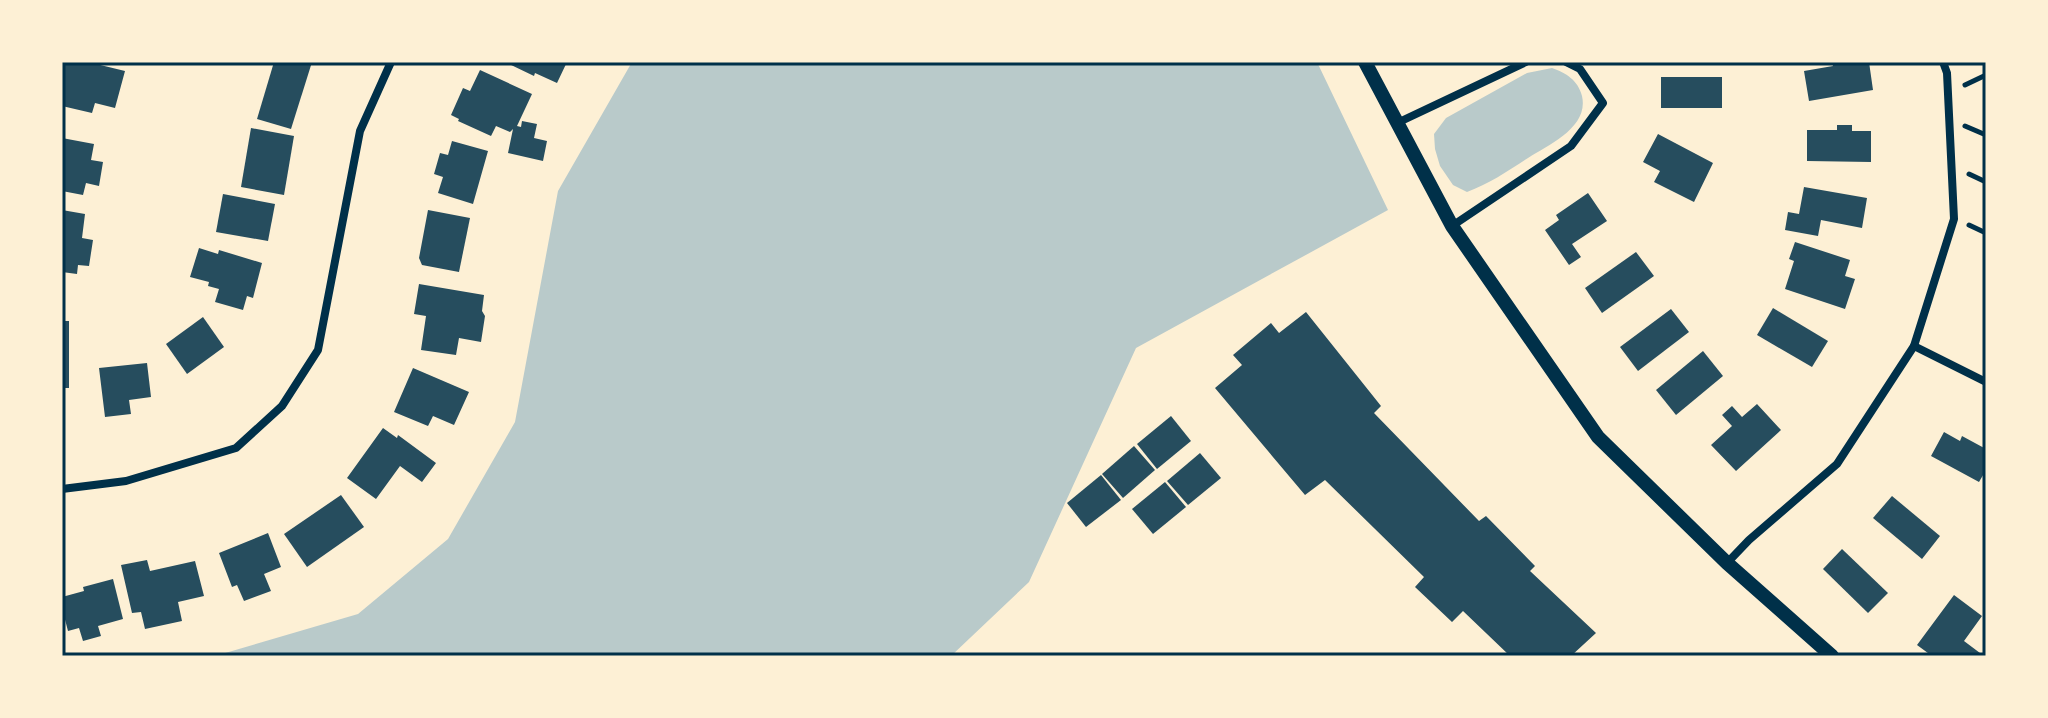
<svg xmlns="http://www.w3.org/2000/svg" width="2048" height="718" font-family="'Alegreya Sans',sans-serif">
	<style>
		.green { fill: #b9caca }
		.building { fill: #264d5e }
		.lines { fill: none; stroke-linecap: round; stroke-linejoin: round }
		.path { stroke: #003049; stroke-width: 5 }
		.minor { stroke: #003049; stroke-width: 8 }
		.tertiary { stroke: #003049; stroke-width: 14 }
		.neatline { fill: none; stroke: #003049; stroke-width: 3 }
	</style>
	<rect width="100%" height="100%" fill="#fdf0d5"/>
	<g class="green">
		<polygon points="632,62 1317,62 1388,210 1136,348 1029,582 951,656 215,656 358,614 448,539 515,422 558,191"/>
		<path d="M1552 68C1566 73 1578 80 1582 96 1589 127 1550 144 1528 158 1508 171 1489 184 1467 192L1453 185 1440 166 1435 149 1434 134 1446 118 1527 73Z"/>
	</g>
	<g class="building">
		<polygon points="62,62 88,62 125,71 115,108 95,103 92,113 62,106"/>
		<polygon points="274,62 312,62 291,129 257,119"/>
		<polygon points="505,62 567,62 557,83 535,73 534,76"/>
		<polygon points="1832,62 1847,62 1848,64 1869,62 1873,90 1809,101 1804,71 1833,66"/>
		<polygon points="480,70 532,94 517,126 521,127 522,121 537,124 534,138 547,141 543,161 508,153 513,129 510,132 496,126 491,136 458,121 459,119 451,115 463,88 470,91"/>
		<rect x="1661" y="77" width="61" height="31"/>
		<polygon points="1837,125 1852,125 1852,131 1871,131 1871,162 1807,161 1807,130 1837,130"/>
		<polygon points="251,128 294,136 284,195 241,187"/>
		<polygon points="1658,134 1713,163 1694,202 1654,182 1660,171 1643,162"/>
		<polygon points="62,138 94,144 91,160 103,162 99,186 86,183 83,195 62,191"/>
		<polygon points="452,141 488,151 473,204 438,193 443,177 434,174 440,153 448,155"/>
		<polygon points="1804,187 1867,198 1862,228 1821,220 1818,236 1785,230 1788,212 1799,214"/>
		<polygon points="1588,193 1607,221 1572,244 1581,257 1569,265 1545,230 1559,220 1556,215"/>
		<polygon points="223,194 275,204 268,241 216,232"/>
		<polygon points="62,210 85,214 82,238 93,240 89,266 78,265 77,274 62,272"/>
		<polygon points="428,210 470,218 459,272 422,265 419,258"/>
		<polygon points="1795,242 1850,260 1845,276 1855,279 1845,309 1785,289 1794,261 1789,259"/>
		<polygon points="199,248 218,254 219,250 262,263 253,298 247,296 243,310 215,302 219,289 208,286 209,282 190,277"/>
		<polygon points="1636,252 1654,276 1602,313 1585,288"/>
		<polygon points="419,284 484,295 482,311 485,316 481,342 459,338 456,355 421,350 426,316 414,314"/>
		<polygon points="1773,308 1828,341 1812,367 1757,335"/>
		<polygon points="1671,309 1689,332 1638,371 1620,347"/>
		<polygon points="1306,312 1381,406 1374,413 1479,521 1486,516 1535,566 1530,571 1596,633 1571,656 1510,656 1463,611 1452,622 1415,587 1424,577 1325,480 1305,495 1215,388 1242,365 1233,355 1271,323 1279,333"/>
		<polygon points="203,317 224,347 187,374 166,344"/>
		<rect x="62" y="321" width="7" height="67"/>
		<polygon points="1703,351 1723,376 1676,415 1656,390"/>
		<polygon points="147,363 151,397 129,400 131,414 105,417 99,368"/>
		<polygon points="413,368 469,392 454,425 433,416 428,426 394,412"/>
		<polygon points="1757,404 1781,430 1736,471 1711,445 1732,426 1722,415 1732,406 1742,417"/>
		<polygon points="1171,416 1191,441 1157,469 1137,444"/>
		<polygon points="383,428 397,438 398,435 436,463 422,482 400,466 376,499 347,478"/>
		<polygon points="1944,432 1960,441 1962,436 1986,449 1986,470 1979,482 1931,456"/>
		<polygon points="1134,446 1155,470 1123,498 1102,474"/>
		<polygon points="1200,453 1221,478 1188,505 1167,481"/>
		<polygon points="1101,475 1121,500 1086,527 1067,503"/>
		<polygon points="1165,482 1186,507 1153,534 1132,509"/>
		<polygon points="341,495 364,527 307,567 284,534"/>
		<polygon points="1892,496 1940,536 1922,559 1873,518"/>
		<polygon points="268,533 281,567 264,574 271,591 244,601 237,585 232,587 219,553"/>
		<polygon points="1842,549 1888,593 1868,613 1823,569"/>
		<polygon points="147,560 150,571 195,561 204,596 178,602 182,621 145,629 141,612 132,613 121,565"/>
		<polygon points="113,579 123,619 98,626 101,636 83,641 79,628 68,631 62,608 62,597 84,591 83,587"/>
		<polygon points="1954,595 1982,616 1964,641 1984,656 1932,656 1917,645"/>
	</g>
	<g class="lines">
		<g class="path">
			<polyline points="1965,85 1986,75"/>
			<polyline points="1965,126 1986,135"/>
			<polyline points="1969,174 1986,182"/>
			<polyline points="1969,225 1986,233"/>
		</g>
		<g class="minor">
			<polyline points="1397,123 1526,62"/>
			<polyline points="1452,226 1571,146 1603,103 1580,69 1566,62"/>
			<polyline points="1914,346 1986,382"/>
			<polyline points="62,489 126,481 236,448 282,406 318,350 360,131 391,62"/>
			<polyline points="1727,563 1749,540 1837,464 1914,346 1954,219 1947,73 1943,62"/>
		</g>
		<polyline class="tertiary" points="1365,62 1452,226 1598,437 1727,563 1832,656"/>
	</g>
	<rect width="2048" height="718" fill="none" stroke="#fdf0d5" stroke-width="128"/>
	<rect x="64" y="64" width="1920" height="590" class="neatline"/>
</svg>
